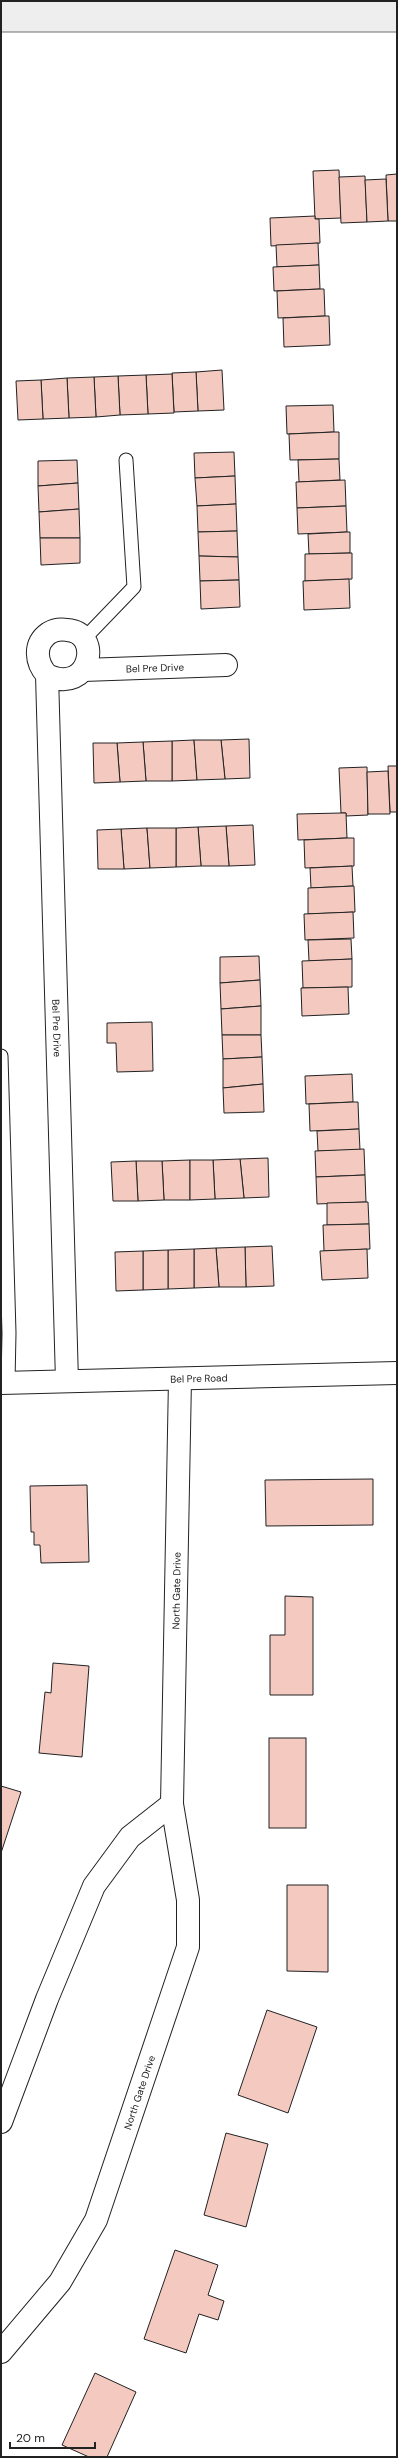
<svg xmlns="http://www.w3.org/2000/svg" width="398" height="2458" font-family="'DM Sans',sans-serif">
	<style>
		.green { fill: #eee; stroke: #6f6f6f }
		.building { fill: #f3c9c0; stroke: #222 }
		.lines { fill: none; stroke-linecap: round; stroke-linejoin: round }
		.lane-casing { stroke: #222; stroke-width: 15 }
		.street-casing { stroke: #222; stroke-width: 24 }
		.secondary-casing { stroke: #222; stroke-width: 24 }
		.lane { stroke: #fff; stroke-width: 13 }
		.street { stroke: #fff; stroke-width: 22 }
		.secondary { stroke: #fff; stroke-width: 22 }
		.labels { text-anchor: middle; stroke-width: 3; stroke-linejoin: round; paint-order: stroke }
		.street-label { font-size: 10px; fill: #222; stroke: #fff }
	</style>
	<rect width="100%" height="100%" fill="#fff"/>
	<rect class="green" x="1" y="1" width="396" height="31"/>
	<g class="building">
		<polygon points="339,170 341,218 315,219 313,171"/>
		<polygon points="397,174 397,221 388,221 386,175"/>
		<polygon points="365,176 367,222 341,223 339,177"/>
		<polygon points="386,179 388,221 367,222 365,180"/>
		<polygon points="315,216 315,219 319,219 320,243 271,246 270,218"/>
		<polygon points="318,243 319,265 277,267 276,245"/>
		<polygon points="319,265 320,289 274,291 273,267"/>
		<polygon points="320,289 324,289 325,316 278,318 277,291"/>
		<polygon points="325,316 329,316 330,345 284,347 283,318"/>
		<polygon points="222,370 224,410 198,411 196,372"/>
		<polygon points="196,372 198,411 174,412 172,373"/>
		<polygon points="172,374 174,413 148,414 146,375"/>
		<polygon points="146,375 148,414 120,415 118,376"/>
		<polygon points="118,376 120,415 96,417 94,377"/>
		<polygon points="94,377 96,417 69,418 67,378"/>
		<polygon points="67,378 69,418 43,419 41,380"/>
		<polygon points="41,380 43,419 18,420 16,381"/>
		<polygon points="333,405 334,432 287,434 286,406"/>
		<polygon points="334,432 339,432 339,459 290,460 289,434"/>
		<polygon points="234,452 235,476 195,478 194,453"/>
		<polygon points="339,459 340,480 299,482 298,460"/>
		<polygon points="77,460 78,483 38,486 38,461"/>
		<polygon points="235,476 236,504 197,506 195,478"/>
		<polygon points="345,480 346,506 297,508 296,482"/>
		<polygon points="78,483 79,509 39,512 38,486"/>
		<polygon points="236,504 237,531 198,532 197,506"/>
		<polygon points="346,506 347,532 298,534 297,508"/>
		<polygon points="79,509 80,538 40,538 39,512"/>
		<polygon points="237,531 238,557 199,556 198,532"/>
		<polygon points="347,532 350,532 350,553 309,554 308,534"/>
		<polygon points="40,538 80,538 80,563 41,565"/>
		<polygon points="352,553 352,579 305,581 305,554"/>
		<polygon points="199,556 238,557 239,580 200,581"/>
		<polygon points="349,579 350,608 304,610 303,581"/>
		<polygon points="239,580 240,607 201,609 200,581"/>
		<polygon points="249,739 250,778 225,779 221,740"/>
		<polygon points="194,740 197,780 172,781 172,741"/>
		<polygon points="194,740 221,740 225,779 197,780"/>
		<polygon points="172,741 172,781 146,781 143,742"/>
		<polygon points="143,742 146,781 120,782 117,743"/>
		<polygon points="93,743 117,743 120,782 94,783"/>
		<polygon points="388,766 397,766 397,812 390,812"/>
		<polygon points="367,767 368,815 346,816 346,813 341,813 339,768"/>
		<polygon points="388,771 390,814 368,814 367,772"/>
		<polygon points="341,813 346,813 347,838 298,840 297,814"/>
		<polygon points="253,825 255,865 229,866 226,826"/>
		<polygon points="226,826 229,866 201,866 198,827"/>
		<polygon points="198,827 201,866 176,867 176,828"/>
		<polygon points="147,828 150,868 124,869 121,829"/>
		<polygon points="147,828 176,828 176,867 150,868"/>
		<polygon points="121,829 124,869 98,869 97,830"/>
		<polygon points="347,838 354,838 354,866 305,868 304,840"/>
		<polygon points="352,866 353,886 311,888 310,868"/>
		<polygon points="354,886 355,912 308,914 308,888"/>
		<polygon points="353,912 354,938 305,940 304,914"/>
		<polygon points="351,939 352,959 309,961 308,940"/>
		<polygon points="259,956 260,980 220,983 220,957"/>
		<polygon points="352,959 352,987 303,988 302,961"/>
		<polygon points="260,980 261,1006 221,1009 220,983"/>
		<polygon points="348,987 349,1014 302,1016 301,988"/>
		<polygon points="261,1006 261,1035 222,1035 221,1009"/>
		<polygon points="152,1022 153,1071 117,1072 116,1043 107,1043 107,1023"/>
		<polygon points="222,1035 261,1035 262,1057 223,1059"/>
		<polygon points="262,1057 263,1084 223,1088 223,1059"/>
		<polygon points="352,1074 353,1102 306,1104 305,1076"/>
		<polygon points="263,1084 264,1112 224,1113 223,1088"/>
		<polygon points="353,1102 358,1102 359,1129 310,1131 309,1104"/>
		<polygon points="359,1129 360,1150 318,1151 317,1131"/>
		<polygon points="364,1149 365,1175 316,1177 315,1151"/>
		<polygon points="268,1158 269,1197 244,1198 240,1159"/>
		<polygon points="240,1159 244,1198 215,1199 213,1160"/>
		<polygon points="190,1160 190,1200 164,1200 162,1161"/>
		<polygon points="190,1160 213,1160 215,1199 190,1200"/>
		<polygon points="136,1161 162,1161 164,1200 138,1201"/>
		<polygon points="136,1161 138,1201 113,1201 111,1162"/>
		<polygon points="365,1175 366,1202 317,1204 316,1177"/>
		<polygon points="366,1202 368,1202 369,1224 327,1225 327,1203"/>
		<polygon points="369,1224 370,1249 324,1251 323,1225"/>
		<polygon points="272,1246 274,1286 246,1287 245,1247"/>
		<polygon points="245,1247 246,1287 219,1287 216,1248"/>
		<polygon points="216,1248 219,1287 194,1288 194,1249"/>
		<polygon points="194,1249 194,1288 168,1289 168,1250"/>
		<polygon points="367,1249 368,1278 322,1280 320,1251"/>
		<polygon points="168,1250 168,1289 143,1290 143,1251"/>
		<polygon points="143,1251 143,1290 116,1291 115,1252"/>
		<polygon points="373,1479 373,1525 266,1526 265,1480"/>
		<polygon points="87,1485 89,1562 41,1563 40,1545 34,1545 34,1532 31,1532 30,1486"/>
		<polygon points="285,1596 313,1597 313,1695 270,1695 270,1635 285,1635"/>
		<polygon points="53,1663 89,1666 82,1757 39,1753 45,1692 51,1693"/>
		<rect x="269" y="1738" width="37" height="90"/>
		<polygon points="1,1786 21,1792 1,1853"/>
		<polygon points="287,1885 328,1885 328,1972 287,1971"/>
		<polygon points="267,2010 317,2027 288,2113 238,2095"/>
		<polygon points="226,2133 268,2144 246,2227 204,2215"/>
		<polygon points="175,2250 218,2265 208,2295 224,2301 218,2320 199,2314 186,2353 144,2339"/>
		<polygon points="95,2373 136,2392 107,2457 89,2457 62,2445"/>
	</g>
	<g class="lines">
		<g class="lane-casing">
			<g id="lane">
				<polyline points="83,640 134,587 126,460"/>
				<polyline points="1,1056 9,1333 8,1382"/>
			</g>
		</g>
		<g class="street-casing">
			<g id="street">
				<path id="s1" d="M83 670 226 665"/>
				<path id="s2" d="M47 675C91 696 103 632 67 630 61 629 54 630 49 633 33 644 36 663 47 675L67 1381"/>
				<polyline points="1,2122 47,1999 94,1886 130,1837 172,1804"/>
				<path id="s3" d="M1 2352 60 2282 96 2220 188 1947V1900L172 1804 180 1379"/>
			</g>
		</g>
		<g class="secondary-casing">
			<g id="secondary">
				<path id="s4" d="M1 1383 397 1373"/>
			</g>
		</g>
		<use href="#lane" class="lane"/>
		<use href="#street" class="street"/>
		<use href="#secondary" class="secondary"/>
	</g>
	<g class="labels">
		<g class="street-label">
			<text dy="4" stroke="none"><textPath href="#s1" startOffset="72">Bel Pre Drive</textPath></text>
			<text dy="4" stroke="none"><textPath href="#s2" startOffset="512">Bel Pre Drive</textPath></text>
			<text dy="4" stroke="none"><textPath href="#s4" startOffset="198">Bel Pre Road</textPath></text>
			<text dy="4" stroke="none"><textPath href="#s3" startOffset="809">North Gate Drive</textPath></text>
			<text dy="4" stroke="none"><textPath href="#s3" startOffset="298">North Gate Drive</textPath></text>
		</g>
	</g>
	<rect width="398" height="2458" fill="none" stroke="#222222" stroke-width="4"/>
	<path d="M10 2442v6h85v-6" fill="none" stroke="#222222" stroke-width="2"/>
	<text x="16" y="2442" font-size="12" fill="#222222" stroke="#ffffff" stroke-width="3" paint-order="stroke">20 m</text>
</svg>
